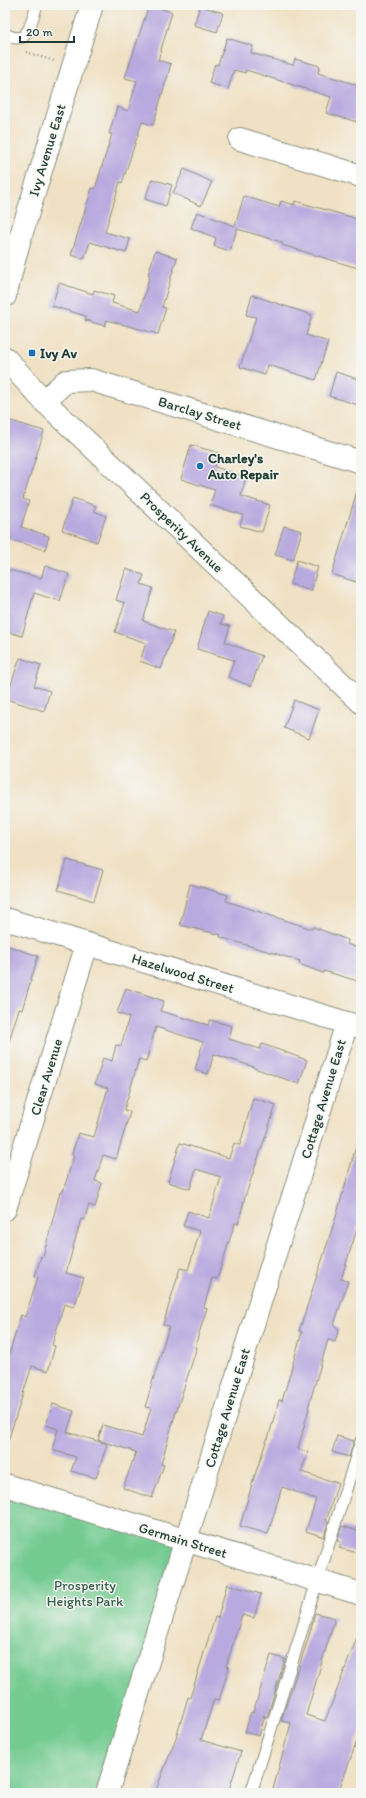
<svg xmlns="http://www.w3.org/2000/svg" width="366" height="1798" font-family="Itim,sans-serif">
	<style>
		.green { fill: #73cb91; stroke: #498462 }
		.building { fill: #b8a9df }
		.lines { fill: none; stroke-linecap: round; stroke-linejoin: round }
		.lane-casing { stroke: #888f7c; stroke-width: 13 }
		.street-casing { stroke: #888f7c; stroke-width: 24 }
		.secondary-casing { stroke: #888f7c; stroke-width: 24 }
		.path { stroke: #888f7c; stroke-width: 2.5; stroke-dasharray: 1 3; stroke-linecap: butt }
		.lane { stroke: #fff; stroke-width: 11 }
		.street { stroke: #fff; stroke-width: 22 }
		.secondary { stroke: #fff; stroke-width: 22 }
		.poi-dot { fill: #1f6fb2; stroke: #f6f6f2; stroke-width: 1.5 }
		.labels { text-anchor: middle; stroke-width: 3; stroke-linejoin: round; paint-order: stroke }
		.street-label { font-size: 14px; fill: #1f3d34; stroke: #f6f6f2 }
		.poi-label { font-size: 14px; font-weight: bold; fill: #1f3d34; stroke: #f6f6f2; text-anchor: start }
		.park-label { font-size: 14px; fill: #34604b; stroke: #f6f6f2 }
	</style>
	<rect width="100%" height="100%" fill="#f6f6f2"/>
	<filter id="ink" filterUnits="userSpaceOnUse"><feTurbulence type="fractalNoise" baseFrequency=".025" numOctaves="2"/><feDisplacementMap in="SourceGraphic" scale="8" xChannelSelector="R" yChannelSelector="G"/><feConvolveMatrix kernelMatrix="1 2 1 2 8 2 1 2 1" color-interpolation-filters="sRGB"/></filter>
	<filter id="wash" filterUnits="userSpaceOnUse"><feTurbulence type="fractalNoise" baseFrequency=".012" numOctaves="4" result="noise"/><feDisplacementMap in="SourceGraphic" scale="16" xChannelSelector="R" yChannelSelector="G"/><feGaussianBlur stdDeviation="0.9" result="paint"/><feColorMatrix in="noise" values="0 0 0 0 0 0 0 0 0 0 0 0 0 0 0 0 0 1.4 0 .05"/><feComposite in="paint" operator="in"/></filter>
	<g filter="url(#wash)">
		<rect width="100%" height="100%" fill="#f0e1c4"/>
		<polygon class="green" points="5,1485 186,1540 101,1793 5,1793"/>
		<g id="blocks">
			<g class="building">
				<polygon points="149,5 172,12 158,60 171,64 153,125 142,122 122,183 120,182 105,232 130,239 126,253 90,242 84,259 71,255 92,188 95,189 112,134 109,134 117,107 128,111 137,81 125,78"/>
				<polygon points="200,6 223,13 217,32 194,25"/>
				<polygon points="227,38 253,46 251,53 293,65 295,59 320,66 318,73 361,86 361,123 326,113 331,97 246,70 245,73 234,70 228,89 209,83 215,64 218,65"/>
				<polygon points="184,169 212,182 201,206 173,193"/>
				<polygon points="152,179 172,185 166,206 145,199"/>
				<polygon points="244,196 279,207 281,201 294,205 295,201 361,220 361,269 282,245 282,242 237,229 230,251 214,246 216,238 191,228 197,212 235,226"/>
				<polygon points="155,251 177,258 162,307 166,308 158,334 107,320 105,326 85,320 86,316 52,306 59,283 93,294 94,290 114,296 112,303 140,311 150,275 148,275"/>
				<polygon points="252,295 312,315 306,335 328,342 316,380 268,365 265,375 240,367 256,317 246,315"/>
				<polygon points="336,372 361,380 361,394 358,405 329,396"/>
				<polygon points="8,420 44,431 23,499 29,501 21,527 49,536 45,550 5,538 5,431"/>
				<polygon points="191,445 219,453 215,467 246,477 241,496 270,505 262,532 240,526 243,515 210,505 215,490 181,479"/>
				<polygon points="358,488 361,488 361,566 356,582 332,574"/>
				<polygon points="73,498 96,506 94,511 106,516 97,542 62,530"/>
				<polygon points="284,526 302,531 293,560 275,555"/>
				<polygon points="297,560 318,567 311,591 290,584"/>
				<polygon points="45,566 69,574 60,601 34,593 22,636 5,631 5,569 41,578"/>
				<polygon points="126,569 144,575 141,584 153,588 143,621 174,632 161,669 140,661 146,643 115,632 125,603 116,600"/>
				<polygon points="208,611 223,616 221,624 230,626 225,642 262,656 251,686 228,677 234,660 197,649"/>
				<polygon points="20,658 41,665 34,686 50,691 44,711 6,699"/>
				<polygon points="294,700 319,710 309,738 284,728"/>
				<polygon points="67,860 103,870 94,901 58,890"/>
				<polygon points="190,884 228,895 226,901 312,929 313,927 348,940 347,944 361,949 361,982 324,971 323,973 299,964 300,961 220,937 221,935 180,925"/>
				<polygon points="5,945 38,956 22,1010 19,1009 8,1044 5,1043"/>
				<polygon points="126,988 164,1001 160,1011 208,1025 210,1020 232,1026 229,1039 260,1049 262,1044 307,1060 299,1084 254,1068 254,1067 214,1054 208,1074 195,1070 203,1042 156,1027 146,1061 139,1059 124,1110 130,1112 116,1159 103,1155 95,1181 102,1183 95,1207 89,1205 84,1220 81,1219 66,1273 84,1278 74,1307 64,1304 52,1345 55,1346 48,1371 32,1366 8,1441 5,1441 5,1368 21,1315 25,1317 38,1277 35,1276 41,1256 43,1257 60,1192 63,1192 74,1155 72,1154 78,1133 94,1137 108,1088 95,1084 103,1058 112,1061 116,1045 121,1046 129,1017 117,1013"/>
				<polygon points="253,1098 276,1105 245,1197 238,1224 235,1223 217,1279 212,1278 204,1307 207,1308 195,1346 197,1347 172,1425 161,1464 164,1465 152,1498 123,1488 136,1452 98,1440 103,1425 142,1437 151,1408 145,1407 169,1326 163,1325 180,1268 188,1270 200,1231 183,1226 188,1211 209,1218 221,1177 196,1169 190,1189 168,1182 180,1143 229,1158 234,1143 240,1145"/>
				<polygon points="357,1143 361,1143 361,1217 341,1279 348,1281 334,1325 339,1329 335,1342 328,1340 308,1408 309,1408 298,1449 308,1452 301,1472 338,1483 326,1521 328,1522 324,1537 306,1531 316,1499 282,1487 268,1534 240,1526 253,1481 267,1439 268,1439 279,1400 282,1401 302,1332 299,1331 336,1217"/>
				<polygon points="53,1404 74,1411 67,1432 107,1444 96,1478 71,1471 76,1457 52,1450 58,1429 46,1425"/>
				<polygon points="337,1436 354,1441 349,1457 332,1452"/>
				<polygon points="342,1526 361,1532 361,1554 339,1548 341,1542 337,1541"/>
				<polygon points="227,1584 261,1594 254,1618 242,1615 226,1666 229,1667 219,1700 214,1699 201,1740 241,1752 228,1793 155,1793 177,1735 188,1697 190,1698 215,1617 218,1618"/>
				<polygon points="315,1613 335,1618 306,1715 325,1721 360,1630 361,1630 361,1730 338,1793 272,1793 291,1723 281,1721 309,1636"/>
				<polygon points="271,1655 285,1659 267,1717 263,1716 265,1716 259,1736 245,1732 251,1712 253,1713"/>
			</g>
		</g>
	</g>
	<g filter="url(#ink)">
		<use href="#blocks" fill-opacity="0" stroke="#888f7c" stroke-width="1"/>
		<g class="lines">
			<g class="lane-casing">
				<g id="lane">
					<polyline points="5,34 15,38 23,37 29,29 37,5"/>
					<polyline points="251,1793 361,1441"/>
				</g>
			</g>
			<g class="street-casing">
				<g id="street">
					<polyline points="240,139 361,176"/>
					<polyline points="5,296 18,245 92,5"/>
					<polyline points="44,401 66,381 91,380 361,462"/>
					<polyline points="5,919 360,1027"/>
					<polyline points="5,1209 87,944"/>
					<polyline points="5,1485 361,1594"/>
					<polyline points="107,1793 347,1023"/>
				</g>
			</g>
			<g class="secondary-casing">
				<polyline id="secondary" points="5,358 44,401 361,702"/>
			</g>
			<polyline class="path" points="26,52 54,61"/>
			<use href="#lane" class="lane"/>
			<use href="#street" class="street"/>
			<use href="#secondary" class="secondary"/>
		</g>
	</g>
	<g class="poi-dot">
		<rect x="28" y="349" width="8" height="8" rx="2"/>
		<circle cx="200" cy="466" r="4"/>
	</g>
	<g class="labels">
		<g class="street-label">
			<text transform="translate(47 150) rotate(-73)" y="5">Ivy Avenue East</text>
			<text transform="translate(200 413) rotate(17)" y="5">Barclay Street</text>
			<text transform="translate(182 532) rotate(44)" y="5">Prosperity Avenue</text>
			<text transform="translate(183 973) rotate(17)" y="5">Hazelwood Street</text>
			<text transform="translate(46 1077) rotate(-73)" y="5">Clear Avenue</text>
			<text transform="translate(323 1099) rotate(-73)" y="5">Cottage Avenue East</text>
			<text transform="translate(227 1408) rotate(-73)" y="5">Cottage Avenue East</text>
			<text transform="translate(183 1540) rotate(17)" y="5">Germain Street</text>
		</g>
		<g class="poi-label">
			<text x="40" y="358">Ivy Av</text>
			<text x="208" y="463">Charley's<tspan x="208" dy="16">Auto Repair</tspan></text>
		</g>
		<g class="park-label">
			<text x="85" y="1590">Prosperity<tspan x="85" dy="16">Heights Park</tspan></text>
		</g>
	</g>
	<rect width="366" height="1798" fill="none" stroke="#f6f6f2" stroke-width="20"/>
	<path d="M20 36v6h54v-6" fill="none" stroke="#1f3d34" stroke-width="2"/>
	<text x="26" y="36" font-size="12" fill="#1f3d34" stroke="#f6f6f2" stroke-width="3" paint-order="stroke">20 m</text>
</svg>
